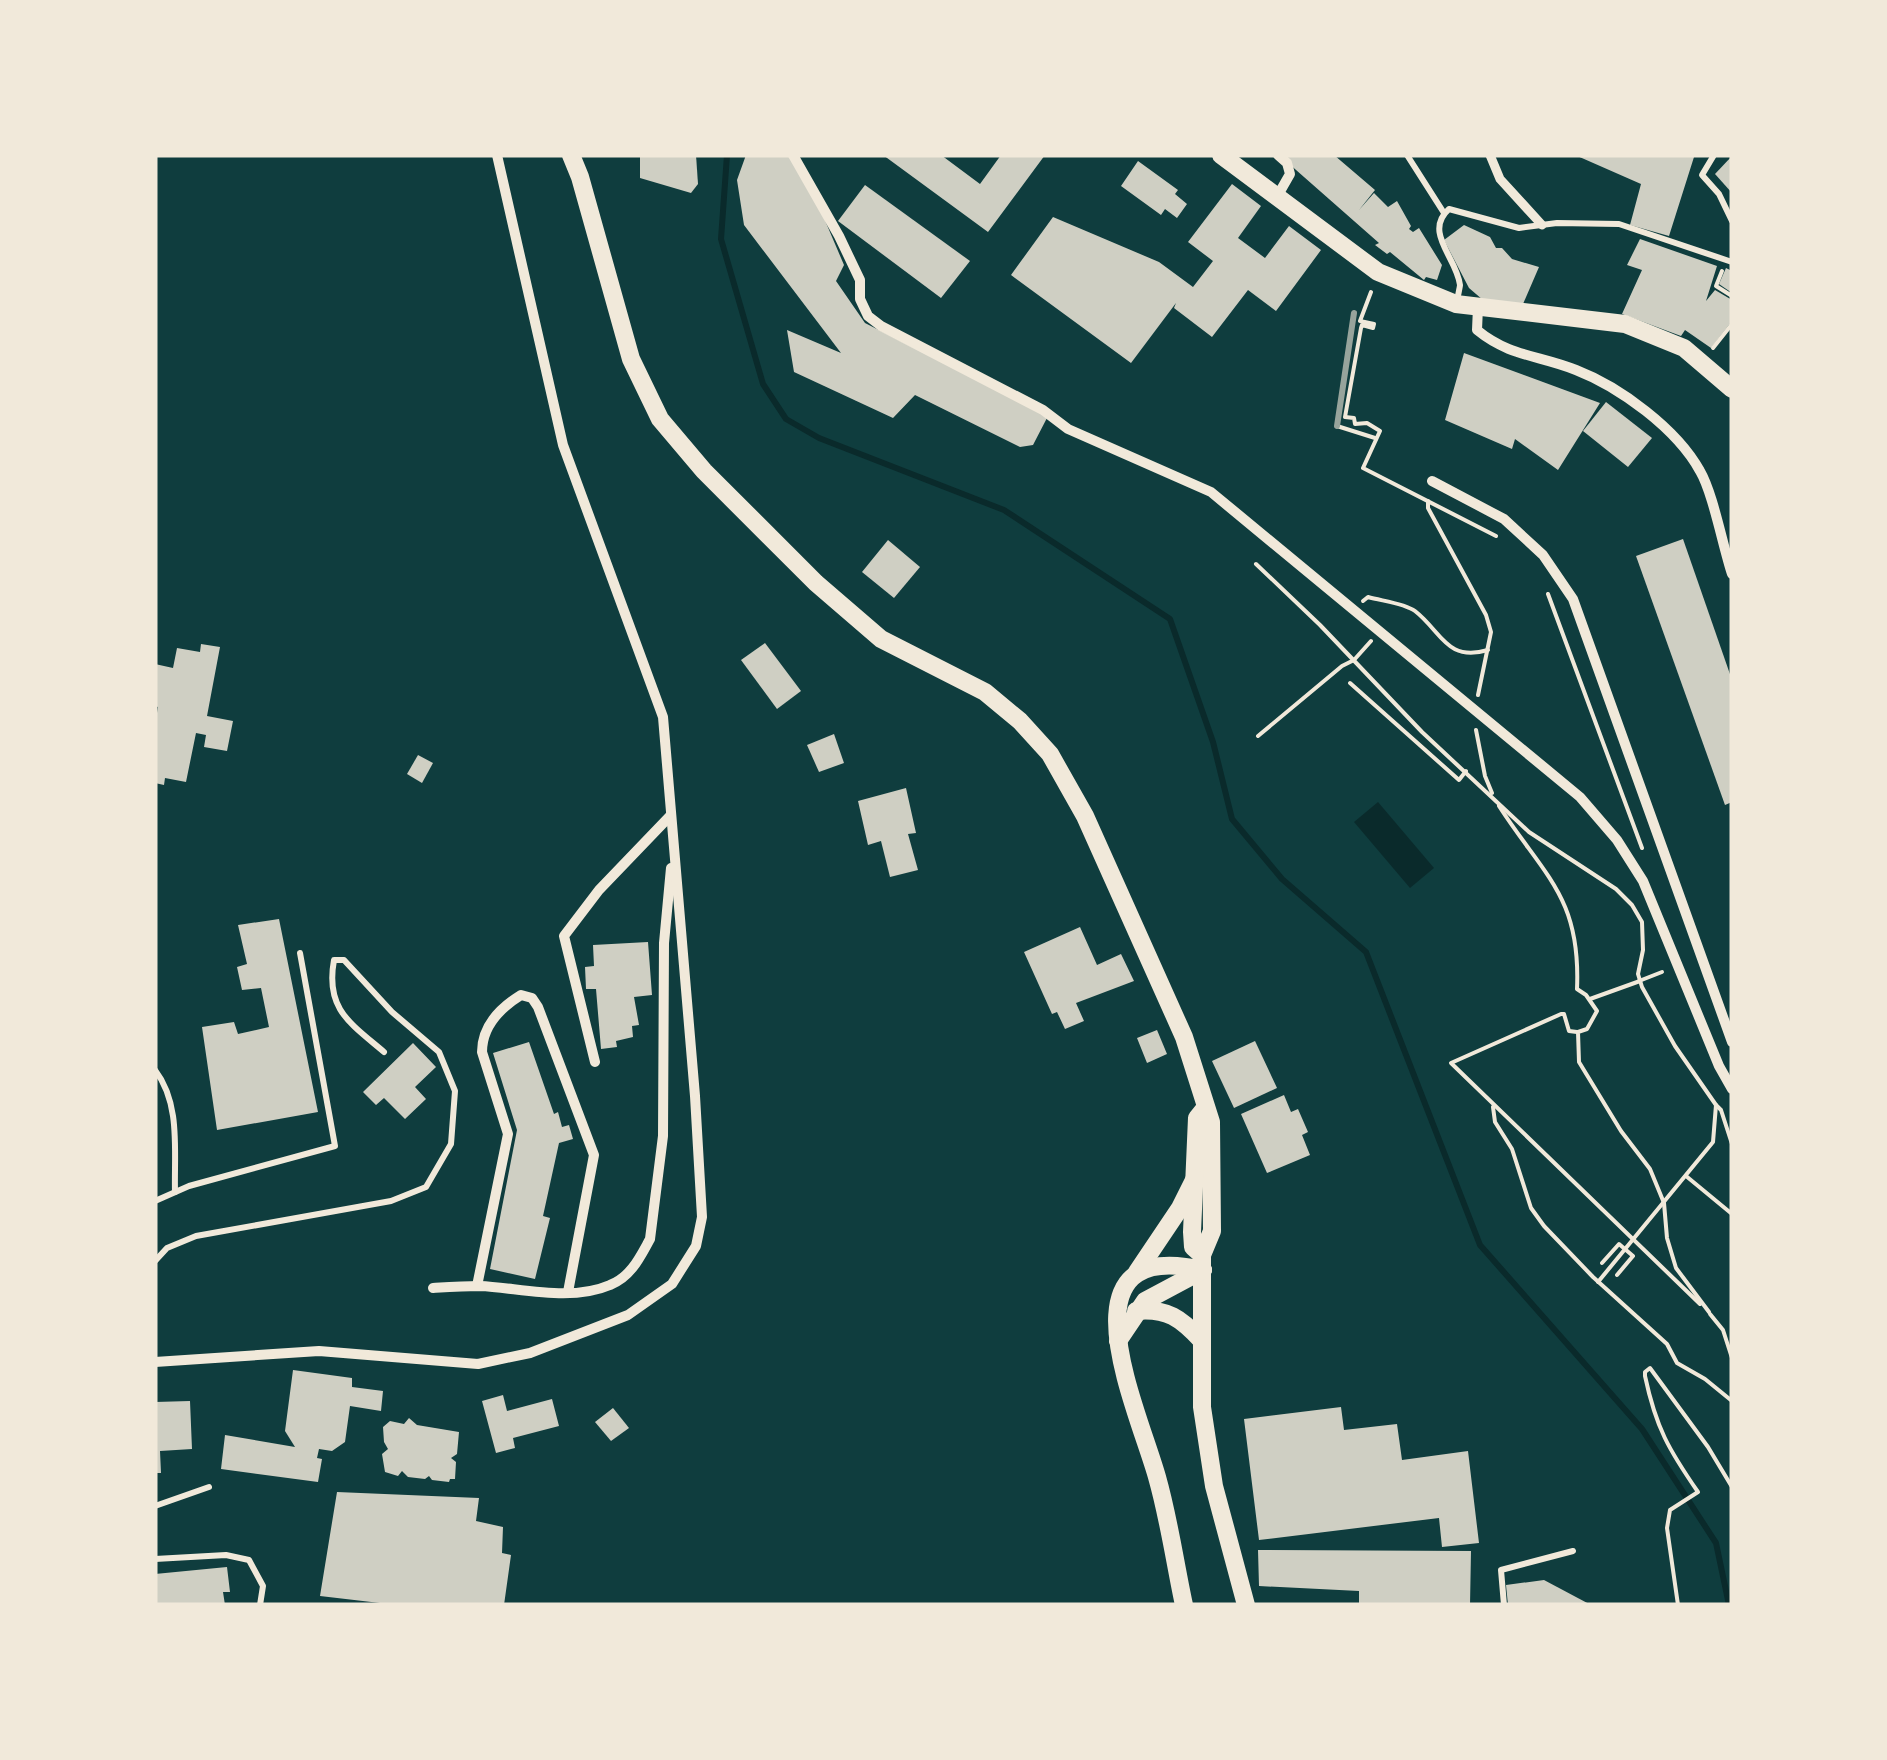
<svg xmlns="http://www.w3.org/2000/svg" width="1887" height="1760" font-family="Montserrat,sans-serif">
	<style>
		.water { fill: #0a2a2b }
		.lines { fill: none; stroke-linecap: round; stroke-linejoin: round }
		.stream { stroke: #0a2a2b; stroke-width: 6 }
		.building { fill: #cfcfc3 }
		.path { stroke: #f1e9da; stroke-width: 4 }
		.service { stroke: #f1e9da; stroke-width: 6 }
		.pedestrian { stroke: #f1e9da; stroke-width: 9 }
		.minor { stroke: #f1e9da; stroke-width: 10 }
		.secondary { stroke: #f1e9da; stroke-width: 18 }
		.primary { stroke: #f1e9da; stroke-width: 18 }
		.rail { stroke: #97a49c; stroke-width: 6 }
	</style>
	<rect width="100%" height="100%" fill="#0f3d3e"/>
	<polygon class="water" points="1378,802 1434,868 1410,888 1354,822"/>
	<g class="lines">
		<polyline class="stream" points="727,155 721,239 763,384 786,419 819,438 1004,510 1170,619 1213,742 1232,819 1282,879 1366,952 1480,1245 1642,1429 1716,1543 1729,1605"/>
	</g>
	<g class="building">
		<polygon points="640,155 696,155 698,184 691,193 640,178"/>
		<polygon points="746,155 790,155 821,211 844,265 836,281 865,323 1048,416 1033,445 1020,447 915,395 893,418 794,372 787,330 841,353 744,225 737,180"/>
		<polygon points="883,155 941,155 980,184 1001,155 1045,155 988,232"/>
		<polygon points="1279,155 1334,155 1375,190 1359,210 1374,193 1388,207 1397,201 1411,226 1409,229 1413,232 1419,228 1442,265 1437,280 1426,277 1424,280 1390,252 1387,254 1375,245 1379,243"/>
		<polygon points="1575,155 1694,157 1669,236 1630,225 1641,184"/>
		<polygon points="1732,156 1732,193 1715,174"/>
		<polygon points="1138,161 1178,190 1175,194 1187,204 1177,218 1165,209 1161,215 1121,186"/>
		<polygon points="1232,184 1261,206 1238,238 1265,258 1289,226 1321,250 1276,311 1248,290 1212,337 1174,308 1176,303 1131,363 1011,275 1053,217 1159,262 1193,287 1213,261 1188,242"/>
		<polygon points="865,185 970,261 941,298 838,221"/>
		<polygon points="1464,225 1490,237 1496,248 1502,248 1512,259 1539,267 1523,304 1483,300 1469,288 1444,240"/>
		<polygon points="1640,239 1717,266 1706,301 1715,290 1732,300 1732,321 1711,348 1685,330 1681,336 1622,314 1642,270 1627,265"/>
		<polygon points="1726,268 1732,271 1732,293 1719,284"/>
		<polygon points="1464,353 1600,403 1558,470 1515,439 1512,449 1445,420"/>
		<polygon points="1606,402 1652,438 1628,467 1583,431"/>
		<polygon points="1683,539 1732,680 1732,802 1725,805 1636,556"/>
		<polygon points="888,540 920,567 894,598 862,572"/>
		<polygon points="765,643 801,691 777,709 741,660"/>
		<polygon points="201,644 220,647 207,716 233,721 227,751 204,747 206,735 196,733 186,782 165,778 164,785 155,783 155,725 158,707 155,706 155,664 173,668 177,648 200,652"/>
		<polygon points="834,734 844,763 819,772 807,745"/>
		<polygon points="418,755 433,763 422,783 407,774"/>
		<polygon points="906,788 916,833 908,834 918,870 890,877 881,841 868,845 858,801"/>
		<polygon points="279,919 318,1112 217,1130 202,1027 234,1022 238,1034 269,1027 261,988 242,990 237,967 247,964 238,925"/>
		<polygon points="1080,927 1097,965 1121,954 1134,981 1076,1003 1084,1021 1065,1029 1057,1012 1052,1014 1024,952"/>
		<polygon points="648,942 652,995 634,997 639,1025 632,1026 633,1037 616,1041 617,1047 601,1049 596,989 586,989 585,967 594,966 593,945"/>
		<polygon points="1157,1030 1167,1054 1147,1063 1137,1038"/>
		<polygon points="1255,1041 1277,1088 1234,1108 1212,1061"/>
		<polygon points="529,1042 554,1114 558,1112 562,1127 569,1125 573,1139 559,1143 543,1216 550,1218 535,1279 490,1269 517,1130 493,1053"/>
		<polygon points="413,1043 436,1067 415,1087 426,1099 405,1119 384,1098 376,1105 363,1092"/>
		<polygon points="1284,1095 1291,1112 1298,1109 1308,1132 1302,1135 1310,1155 1267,1173 1241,1114"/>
		<polygon points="293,1370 352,1378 352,1387 383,1391 381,1411 350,1406 345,1442 332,1451 319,1449 317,1458 322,1459 318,1482 221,1469 225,1435 295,1447 285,1431"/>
		<polygon points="503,1395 507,1411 552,1399 559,1426 513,1438 515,1448 496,1453 482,1401"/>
		<polygon points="190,1401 192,1449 160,1451 161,1473 155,1473 155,1402"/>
		<polygon points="1341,1407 1344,1430 1397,1424 1402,1460 1468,1451 1479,1543 1442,1547 1439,1518 1259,1540 1244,1419"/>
		<polygon points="613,1408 629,1428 611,1441 595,1422"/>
		<polygon points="409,1418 417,1425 459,1432 457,1454 451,1458 456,1462 455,1479 450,1479 449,1482 432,1480 429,1476 425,1479 408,1477 402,1471 398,1476 385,1472 382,1454 388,1449 384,1442 383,1427 390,1421 404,1424"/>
		<polygon points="337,1492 479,1498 476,1521 503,1527 502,1553 511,1555 504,1605 397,1605 320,1596"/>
		<polygon points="1258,1550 1471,1551 1470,1605 1359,1605 1359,1591 1259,1586"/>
		<polygon points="227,1567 230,1592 223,1592 225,1605 155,1605 155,1574"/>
		<polygon points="1544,1580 1591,1605 1508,1605 1506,1585"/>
	</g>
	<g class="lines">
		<g class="path">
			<polyline points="1722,271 1716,286 1732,296"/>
			<polyline points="1371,292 1360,321 1374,324 1373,328 1362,325 1361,328 1345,417 1354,418 1355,424 1367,423 1380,431 1363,468 1496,536"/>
			<polyline points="1713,348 1732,324"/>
			<polyline points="1337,426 1375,438"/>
			<polyline points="1428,501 1428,508 1486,615 1491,632 1478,695"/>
			<polyline points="1256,564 1320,625 1422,732 1529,832 1616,889 1632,905 1642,922 1643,950 1638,974 1642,987 1675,1046 1716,1105 1713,1142 1598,1282"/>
			<polyline points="1548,594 1642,848"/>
			<path d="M1363 601 1368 597C1382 601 1404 603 1415 611 1442 632 1446 662 1488 650"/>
			<polyline points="1350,683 1459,780 1466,771"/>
			<polyline points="1476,730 1485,776 1492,793"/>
			<polyline points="1258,736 1342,666 1354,660 1371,641"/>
			<path d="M1499 806C1544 876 1581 897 1577 989L1586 995 1597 1011 1587 1029 1578 1032 1579 1062 1621 1131 1650 1169 1664 1203 1667 1238 1676 1268 1709 1312"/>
			<polyline points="1639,981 1662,972"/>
			<polyline points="1590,999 1640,981"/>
			<polyline points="1577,1032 1569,1031 1564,1014 1561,1014 1451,1063 1700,1304"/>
			<polyline points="1716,1105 1721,1110 1732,1144"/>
			<polyline points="1493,1107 1495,1122 1512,1149 1531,1208 1544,1226 1593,1277 1667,1344 1677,1363 1705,1379 1732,1401"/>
			<polyline points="1686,1176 1732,1214"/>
			<polyline points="1602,1263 1619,1244 1633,1256 1617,1275"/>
			<polyline points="1710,1314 1723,1330 1732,1358"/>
			<path d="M1678 1605 1667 1528 1670 1510 1698 1492C1669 1450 1656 1428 1645 1376V1372L1650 1368 1708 1447 1732 1487"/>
		</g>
		<g class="service">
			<polyline points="1407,155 1444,213"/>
			<polyline points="1714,155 1702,175 1719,194 1732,221"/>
			<path d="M1457 302C1457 299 1460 287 1460 285 1457 258 1423 232 1449 209L1519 228 1557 223 1619 224 1732 262"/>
			<path d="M155 1070C181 1104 174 1151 175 1192"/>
			<polyline points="155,1201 189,1186 335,1146 300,953"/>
			<path d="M155 1261 167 1248 196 1236 391 1201 426 1187 451 1144 455 1091 439 1052 392 1012 344 960H334C325 1009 350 1023 384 1052"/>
			<polyline points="155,1506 209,1487"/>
			<polyline points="155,1559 226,1555 249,1560 263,1586 260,1605"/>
			<polyline points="1504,1605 1501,1570 1573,1551"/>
		</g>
		<polyline class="pedestrian" points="1490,155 1500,179 1542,225"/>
		<g class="minor">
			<polyline points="793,155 839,236 860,280 860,299 868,316 881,326 1043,410 1068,429 1211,492 1580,797 1617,840 1643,881 1719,1066 1732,1089"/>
			<polyline points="1278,155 1287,163 1290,174 1278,195"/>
			<path d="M1478 307 1477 330C1510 357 1539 355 1576 370 1620 387 1677 429 1700 471 1713 493 1723 547 1732 574"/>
			<polyline points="1432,481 1504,519 1543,555 1573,599 1732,1042"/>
			<polyline points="595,1062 564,936 599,890 671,815"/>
			<path d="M477 1286 508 1134 482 1052C482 1027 500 1008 521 995L532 998 538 1007 594 1155 568 1292"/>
			<path d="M433 1288C449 1287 464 1286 480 1286 520 1288 571 1302 610 1285 631 1277 640 1257 650 1239L663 1136 664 943 671 868"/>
			<polyline points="155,1362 319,1351 478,1364 530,1353 628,1315 672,1284 696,1246 702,1217 695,1096 663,717 563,445 497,155"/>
		</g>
		<g class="secondary">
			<polyline points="571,155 580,177 631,359 660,419 704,471 816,583 881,639 985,692 1020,721 1050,754 1085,816 1184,1037 1211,1122 1212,1231 1202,1255 1202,1407 1214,1486 1246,1605"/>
			<polyline points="1221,155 1378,272 1456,304 1625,324 1684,348 1732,389"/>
			<polyline points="1202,1255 1193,1247 1192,1232 1197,1118 1205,1108"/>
		</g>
		<g class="primary">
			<polyline points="1137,1272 1180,1208 1195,1178"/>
			<path d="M1136 1311C1167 1308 1181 1318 1202 1341"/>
			<polyline points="1118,1341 1145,1301 1203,1270"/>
			<path d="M1184 1605C1175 1563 1169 1519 1157 1477 1138 1409 1056 1236 1203 1270"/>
		</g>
		<polyline class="rail" points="1337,426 1354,313"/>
	</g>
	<rect width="1887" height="1760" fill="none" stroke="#f1e9da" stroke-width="315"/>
</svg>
